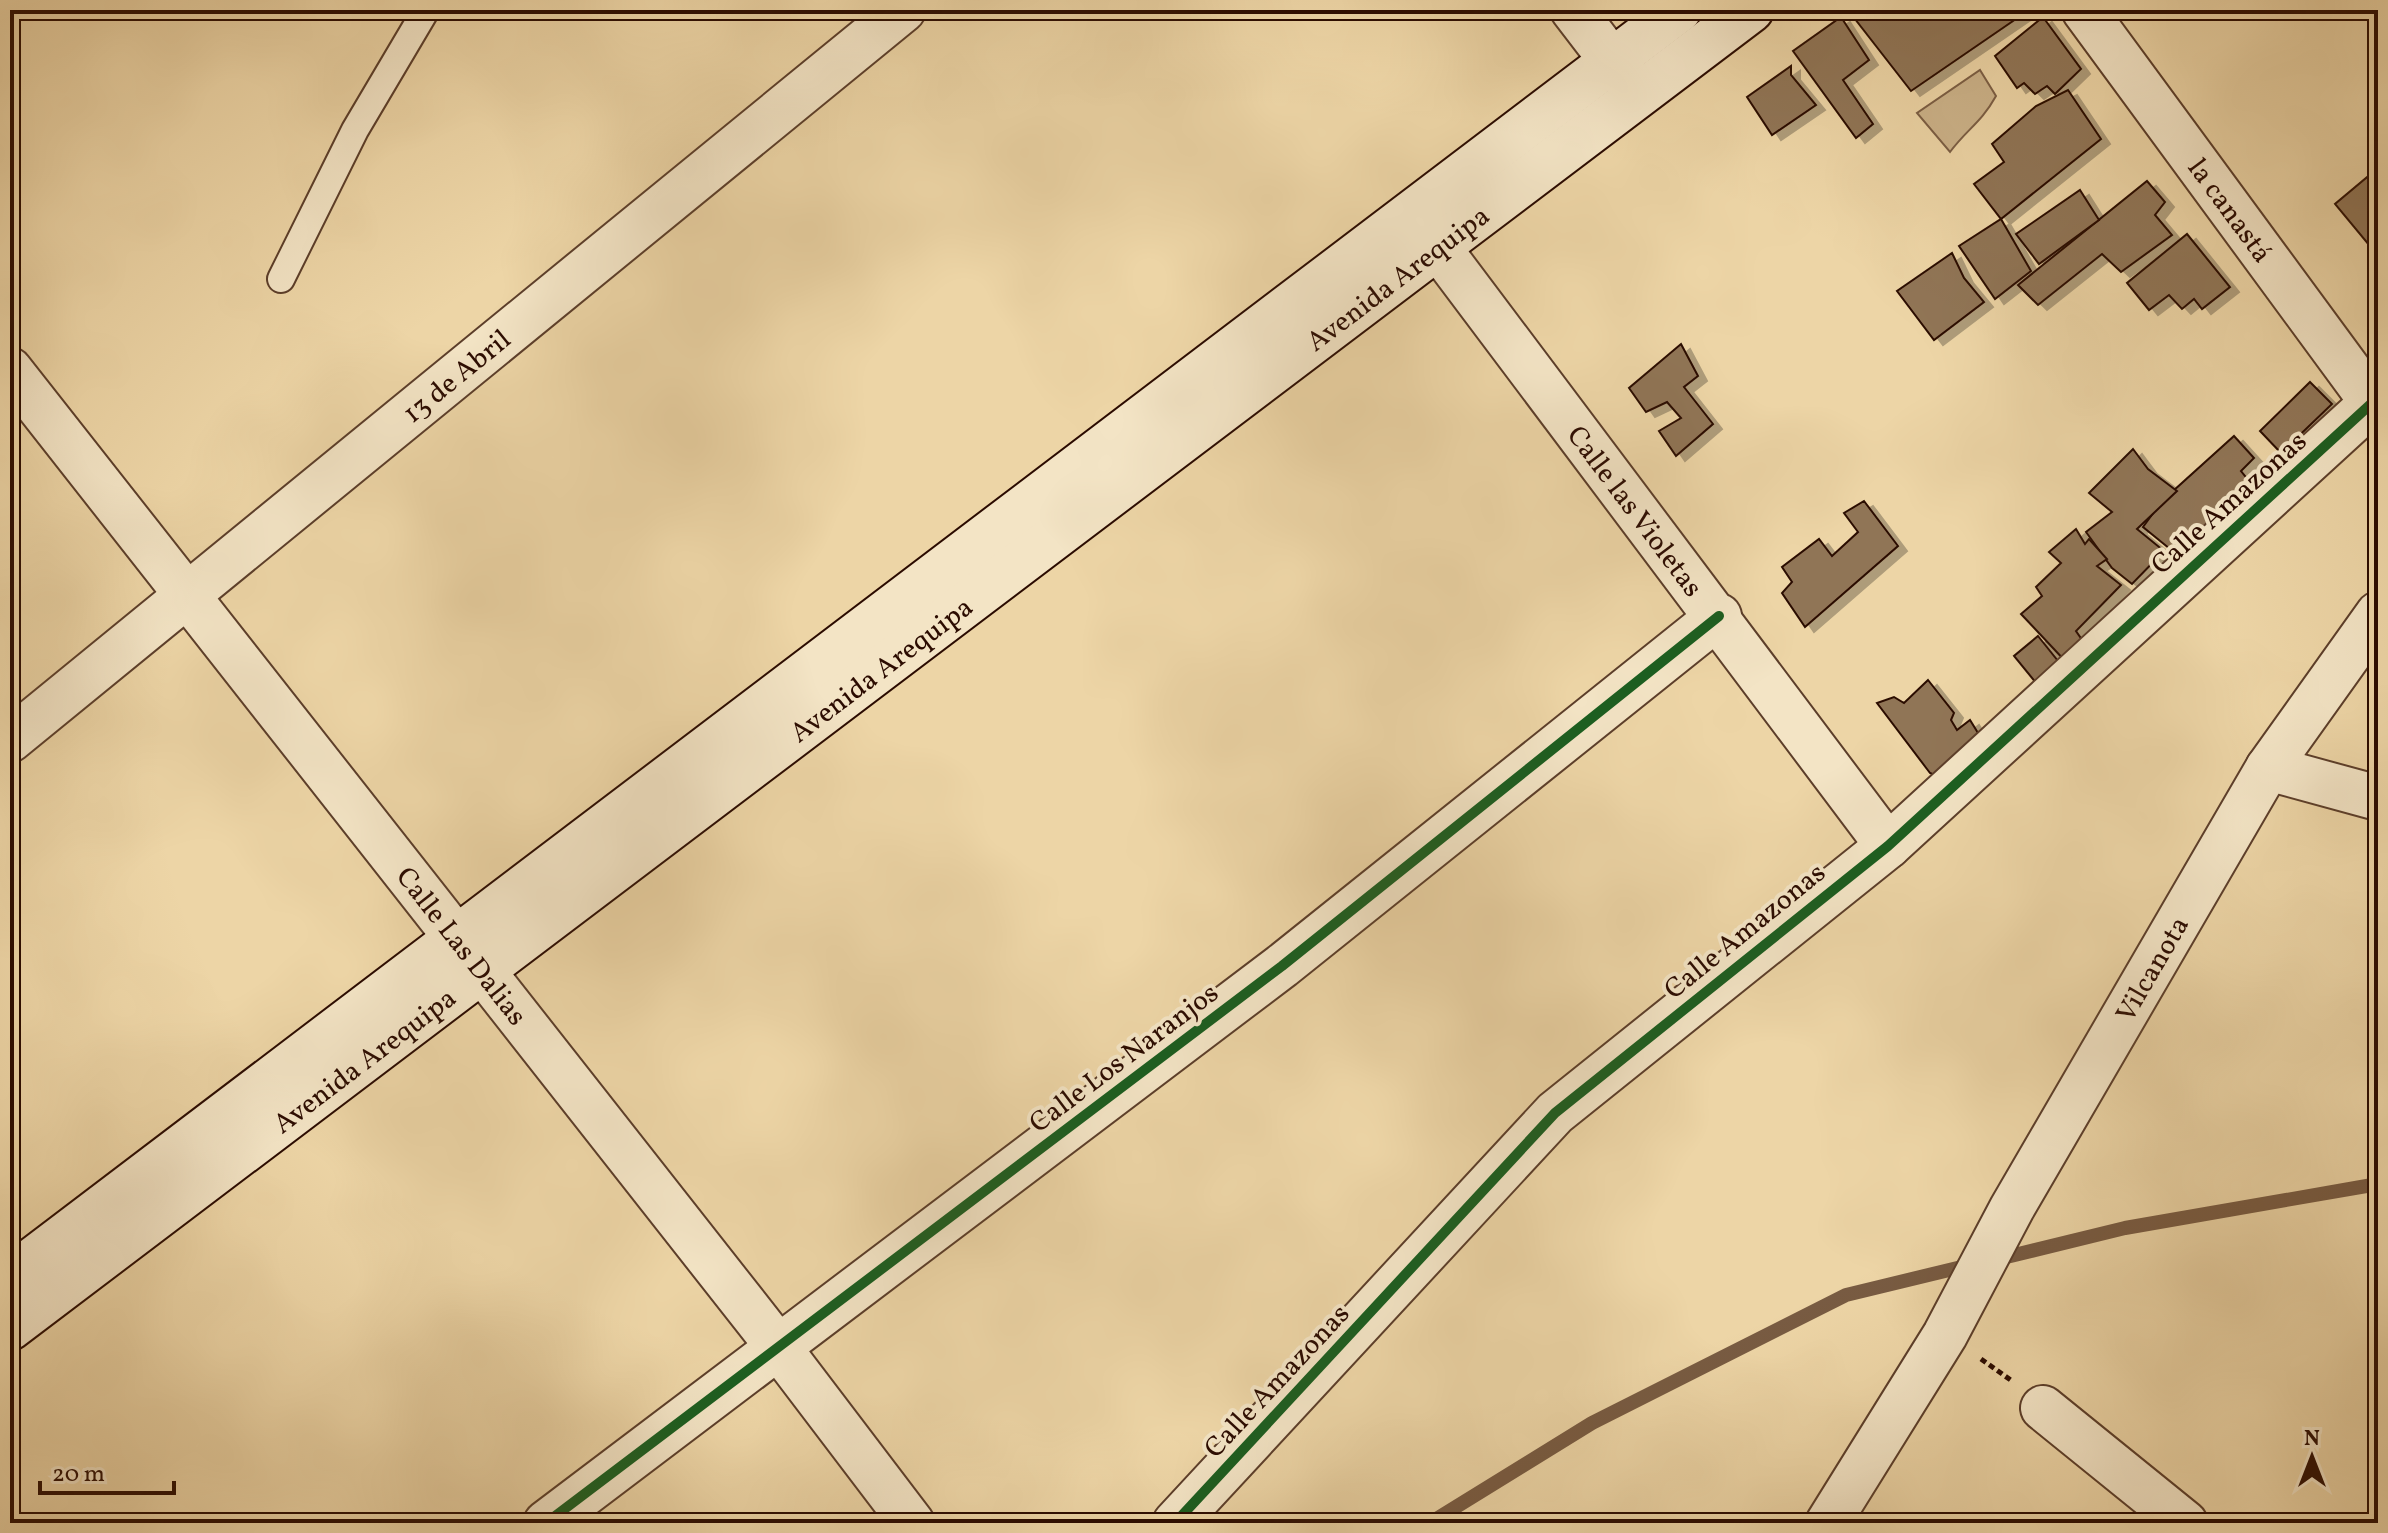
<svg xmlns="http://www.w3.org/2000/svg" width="2388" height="1533" font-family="Vollkorn,serif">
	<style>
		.green { fill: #ccb38a; stroke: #7c5f45; stroke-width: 2 }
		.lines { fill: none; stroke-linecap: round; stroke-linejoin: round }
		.stream { stroke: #785b42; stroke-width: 14 }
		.building { fill: #907456; stroke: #2b0b00; stroke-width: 2; filter: url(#shadow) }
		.service-casing { stroke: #5c3e2a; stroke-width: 30 }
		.minor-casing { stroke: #5c3e2a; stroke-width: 48 }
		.secondary-casing { stroke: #2b0b00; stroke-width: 48 }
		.path { stroke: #2b0b00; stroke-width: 5; stroke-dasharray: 6 4; stroke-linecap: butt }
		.service { stroke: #f3e4c5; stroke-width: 26 }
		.minor { stroke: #f3e4c5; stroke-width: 44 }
		.secondary { stroke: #f3e4c5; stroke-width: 44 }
		.cycleway-casing { stroke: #f3e4c5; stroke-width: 15 }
		.cycleway { stroke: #1b5e20; stroke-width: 10 }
		.labels { text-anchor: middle; stroke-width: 8; stroke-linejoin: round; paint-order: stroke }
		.street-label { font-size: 28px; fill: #2b0b00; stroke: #f3e4c5 }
	</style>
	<defs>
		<filter id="shadow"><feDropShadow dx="9" dy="5" stdDeviation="0" flood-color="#0004"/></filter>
	</defs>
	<rect width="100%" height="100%" fill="#edd5a6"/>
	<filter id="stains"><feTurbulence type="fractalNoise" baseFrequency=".0025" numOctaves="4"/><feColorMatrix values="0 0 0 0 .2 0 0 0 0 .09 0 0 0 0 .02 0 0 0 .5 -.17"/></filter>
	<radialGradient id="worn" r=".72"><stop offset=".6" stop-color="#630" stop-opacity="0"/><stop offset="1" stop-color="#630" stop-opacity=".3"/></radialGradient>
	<path class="green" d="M1980 70 1996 96C1981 123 1967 129 1950 152L1917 113Z"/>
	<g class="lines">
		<g class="stream">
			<polyline points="1994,1260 2125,1228 2378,1184"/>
			<polyline points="1430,1523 1592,1423 1846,1295 1974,1264"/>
		</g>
	</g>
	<g class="building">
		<polygon points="1848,10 2029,10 1911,91"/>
		<polygon points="1841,17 1869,60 1843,80 1873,124 1856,138 1793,51"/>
		<polygon points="2043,17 2081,69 2055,94 2047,86 2035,94 2024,83 2017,88 1995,56"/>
		<polygon points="1791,66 1791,75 1816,105 1772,135 1747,97"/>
		<polygon points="2068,90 2101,139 2001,219 1974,184 2004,162 1992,144 2036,106"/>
		<polygon points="2378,168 2378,249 2374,251 2335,204"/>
		<polygon points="2147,181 2165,202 2155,215 2172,235 2121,272 2102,254 2038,305 2018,285"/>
		<polygon points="2080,190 2099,220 2039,264 2016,234"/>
		<polygon points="2001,219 2031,271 1995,299 1959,246"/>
		<polygon points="2187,234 2230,287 2202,309 2194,299 2182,309 2169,295 2149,310 2127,283"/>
		<polygon points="1952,253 1964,278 1984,302 1934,340 1897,291"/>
		<polygon points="1681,344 1698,376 1684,387 1713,424 1676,456 1659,431 1681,418 1667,402 1646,412 1629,388"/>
		<polygon points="2310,382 2332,404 2281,453 2260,431"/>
		<polygon points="2234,436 2254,458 2241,471 2249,481 2185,546 2170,549 2143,527 2162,501"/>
		<polygon points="2133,449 2148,469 2177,491 2137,529 2164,551 2132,584 2112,568 2086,532 2112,512 2089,493"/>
		<polygon points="1864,501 1898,546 1805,627 1782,593 1792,582 1782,567 1819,539 1832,556 1858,532 1844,513"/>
		<polygon points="2076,529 2085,544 2089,539 2107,559 2097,566 2121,585 2076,631 2087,647 2068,664 2021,614 2042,596 2036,587 2061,563 2049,552"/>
		<polygon points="2038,636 2066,671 2041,689 2014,656"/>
		<polygon points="1928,680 1954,713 1951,720 1957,730 1970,720 1983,741 1939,777 1930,773 1877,703 1894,697 1904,703"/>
	</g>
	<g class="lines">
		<g class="service-casing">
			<polyline id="service" points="281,279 355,130 426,10"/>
		</g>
		<g class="minor-casing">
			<g id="minor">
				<polyline points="1573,10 1635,91"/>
				<path id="s1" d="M2084 10 2378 410"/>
				<path id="s2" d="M1416 218 1888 846"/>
				<path id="s3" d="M10 370 779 1348 912 1523"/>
				<path id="s4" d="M10 740 903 10"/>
				<polyline points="2268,768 2378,798"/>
				<polyline points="2043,1408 2185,1523"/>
				<polyline points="546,1523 1282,966 1719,616"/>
				<polyline points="1175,1523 1555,1113 1888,846 2372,403"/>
				<path id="s5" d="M1828 1523 1945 1335 2012 1208 2268 768 2378 614"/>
			</g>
		</g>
		<g class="secondary-casing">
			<g id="secondary">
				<polyline points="10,1277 1679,10"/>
				<path id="s6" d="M10 1328 1751 10"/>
			</g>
		</g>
		<polyline class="path" points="1981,1359 2012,1381"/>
		<use href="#service" class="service"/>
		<use href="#minor" class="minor"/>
		<use href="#secondary" class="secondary"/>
		<g class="cycleway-casing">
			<g id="cycleway">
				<polyline points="546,1523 1282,966 1719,616"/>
				<polyline points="1175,1523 1555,1113 1888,846 2372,403"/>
			</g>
		</g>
		<use href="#cycleway" class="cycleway"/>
	</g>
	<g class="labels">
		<g class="street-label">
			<text dy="10" stroke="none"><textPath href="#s1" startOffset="248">la canastá</textPath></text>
			<text dy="10" stroke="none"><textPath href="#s6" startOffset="1740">Avenida Arequipa</textPath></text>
			<text dy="10" stroke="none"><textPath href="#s4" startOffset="576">13 de Abril</textPath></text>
			<text transform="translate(2228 502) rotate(-42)" y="10">Calle Amazonas</text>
			<text dy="10" stroke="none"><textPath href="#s2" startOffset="366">Calle las Violetas</textPath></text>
			<text dy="10" stroke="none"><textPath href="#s6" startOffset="1092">Avenida Arequipa</textPath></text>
			<text transform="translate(1744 930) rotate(-39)" y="10">Calle Amazonas</text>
			<text dy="10" stroke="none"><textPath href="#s3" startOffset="732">Calle Las Dalias</textPath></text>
			<text dy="10" stroke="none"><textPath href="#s5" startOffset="642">Vilcanota</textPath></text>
			<text transform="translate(1123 1057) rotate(-37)" y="10">Calle Los Naranjos</text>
			<text dy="10" stroke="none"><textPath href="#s6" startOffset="444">Avenida Arequipa</textPath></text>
			<text transform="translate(1276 1380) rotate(-47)" y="10">Calle Amazonas</text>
		</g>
	</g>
	<rect width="2388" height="1533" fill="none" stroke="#edd5a6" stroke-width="40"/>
	<rect x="12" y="12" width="2364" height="1509" fill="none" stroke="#2b0b00" stroke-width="4"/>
	<rect x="20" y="20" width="2348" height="1493" fill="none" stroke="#2b0b00" stroke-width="2"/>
	<g transform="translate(2312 1457)" stroke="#f3e4c5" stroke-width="6" paint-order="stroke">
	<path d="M0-6L14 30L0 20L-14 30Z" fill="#2b0b00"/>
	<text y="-12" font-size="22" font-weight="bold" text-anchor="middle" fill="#2b0b00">N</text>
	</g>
	<path d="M40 1481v12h134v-12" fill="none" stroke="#2b0b00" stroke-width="4"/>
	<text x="52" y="1481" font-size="24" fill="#2b0b00" stroke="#f3e4c5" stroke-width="6" paint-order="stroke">20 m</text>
	<rect width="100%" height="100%" filter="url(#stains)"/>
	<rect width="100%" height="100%" fill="url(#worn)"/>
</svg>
